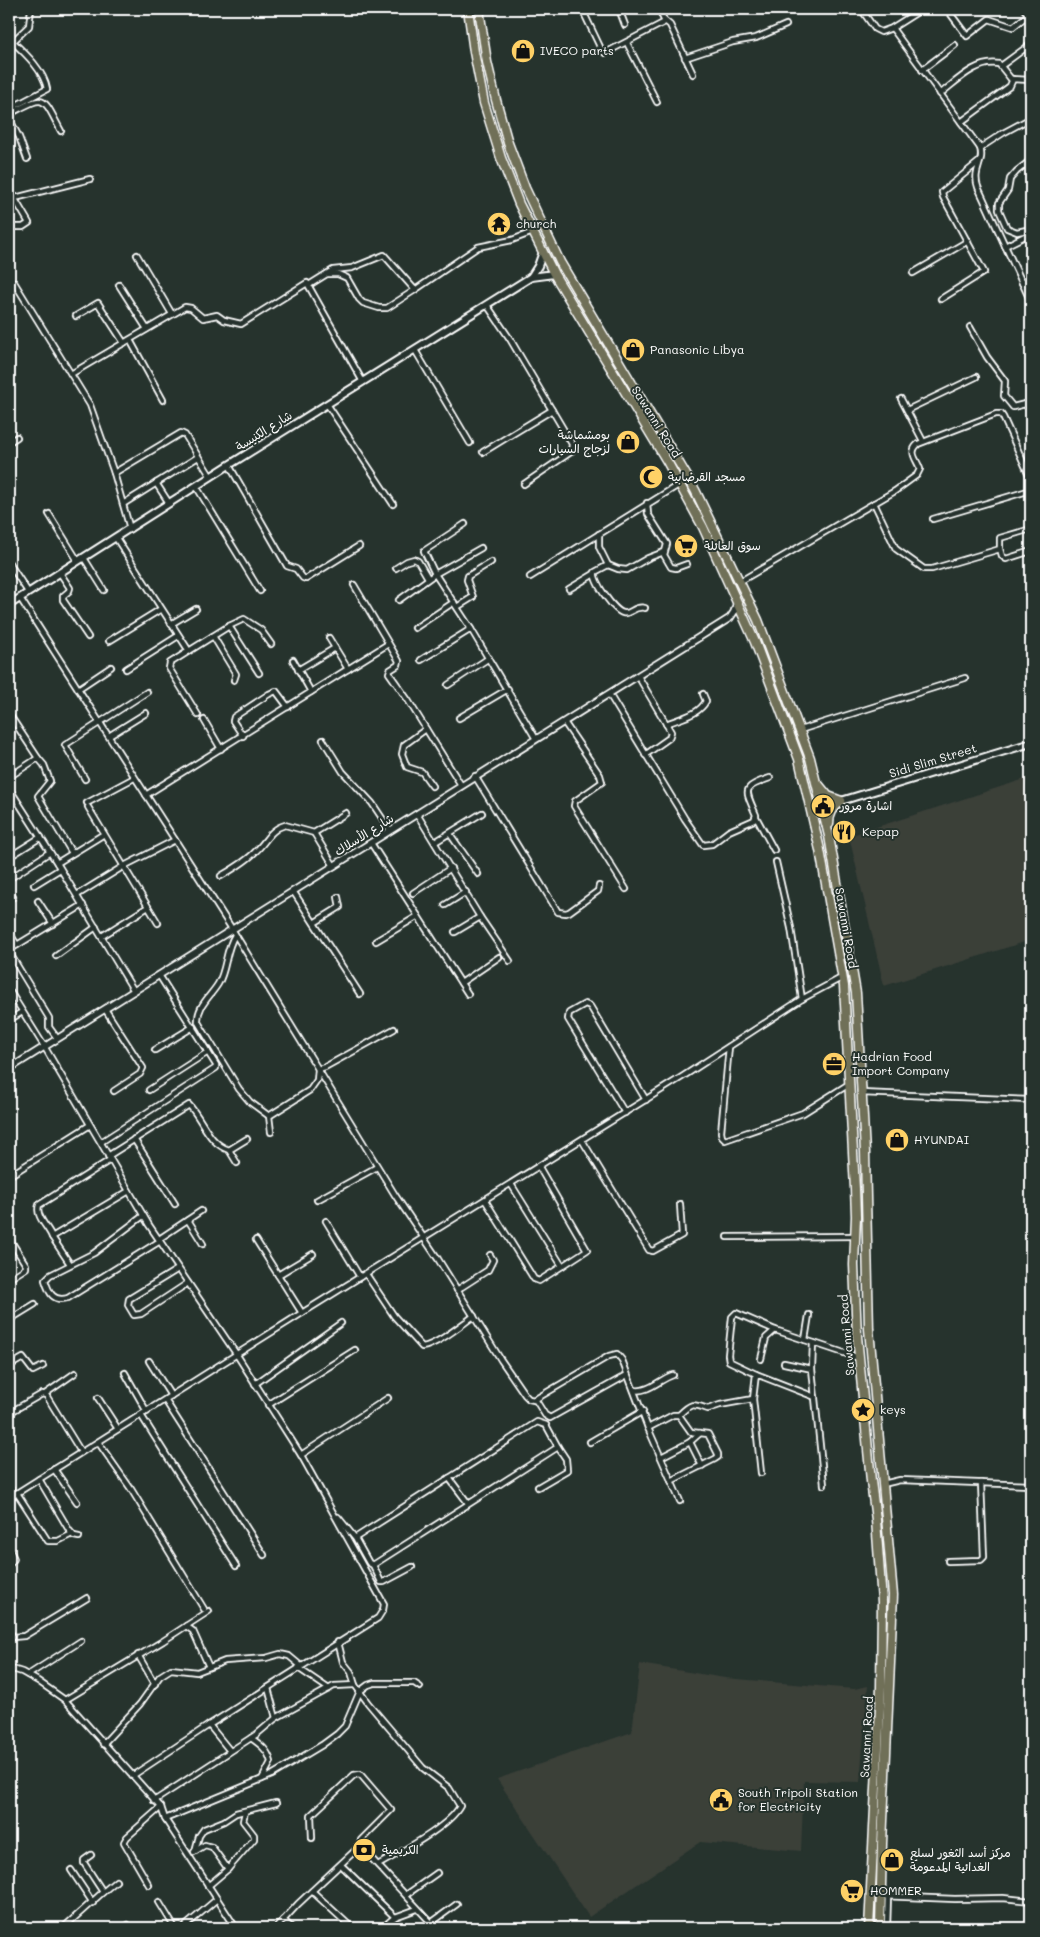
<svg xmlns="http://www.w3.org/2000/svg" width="1040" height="1937" font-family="Mali,'Playpen Sans Arabic',sans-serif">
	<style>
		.built { fill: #3a3f39 }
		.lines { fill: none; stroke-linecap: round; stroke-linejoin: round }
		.minor-casing { stroke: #fff; stroke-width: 8 }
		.tertiary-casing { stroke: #fff; stroke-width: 9 }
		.secondary-casing { stroke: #fff; stroke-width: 10 }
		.trunk-casing { stroke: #fff; stroke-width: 11 }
		.minor { stroke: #26332d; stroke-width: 4.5 }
		.tertiary { stroke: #26332d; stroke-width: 5.5 }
		.secondary { stroke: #26332d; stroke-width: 6 }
		.trunk { stroke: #706f59; stroke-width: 8 }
		.labels { text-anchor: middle; stroke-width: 4; stroke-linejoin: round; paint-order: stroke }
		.poi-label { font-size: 12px; fill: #fff; stroke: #26332d; text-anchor: start }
		.street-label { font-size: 12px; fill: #fff; stroke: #26332d }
	</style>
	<rect width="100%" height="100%" fill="#26332d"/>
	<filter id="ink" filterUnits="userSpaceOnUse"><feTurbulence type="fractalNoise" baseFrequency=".02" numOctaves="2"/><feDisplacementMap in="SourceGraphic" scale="10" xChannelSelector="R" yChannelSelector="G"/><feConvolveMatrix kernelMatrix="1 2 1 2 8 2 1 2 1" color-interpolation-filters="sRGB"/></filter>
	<g filter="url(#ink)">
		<g class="built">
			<polygon points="1031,777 1031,940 884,986 849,836"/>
			<polygon points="640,1664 725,1678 854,1689 868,1686 860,1782 804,1781 801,1851 700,1842 589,1917 497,1779 632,1732"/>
		</g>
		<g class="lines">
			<g class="minor-casing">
				<g id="minor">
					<polyline points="582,9 602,51 605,53 665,22"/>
					<polyline points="619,9 625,25"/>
					<polyline points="659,9 664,20 670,25 693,74"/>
					<polyline points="861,9 875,29 881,32 892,28 922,9"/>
					<polyline points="947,9 967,36 989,19 1013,27 1029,14"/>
					<polyline points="1024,9 1031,17"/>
					<path d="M892 28 980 148C985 162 972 170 978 187L1031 302"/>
					<polyline points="627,43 657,102"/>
					<polyline points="9,45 29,26 31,9"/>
					<polyline points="685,58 733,42 756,38 786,25"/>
					<polyline points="1001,66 1031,44"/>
					<polyline points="922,70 955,45"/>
					<path d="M940 94C957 81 976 60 999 64L1011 79 1031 80"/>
					<path d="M9 109 47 89C44 71 26 54 13 42"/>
					<path d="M9 114C47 95 41 94 61 131"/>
					<polyline points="9,118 19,137 27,159"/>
					<polyline points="961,122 1010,86 1013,79"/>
					<polyline points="980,148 1003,133 1031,118"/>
					<polyline points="1031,160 1017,171 1010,179 1008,190 999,203 999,210 1007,228 1017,232 1031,229"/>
					<polyline points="9,189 29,223 23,227 9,227"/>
					<polyline points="15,198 90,179"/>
					<polyline points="1005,246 1031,233"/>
					<polyline points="137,255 172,314"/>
					<polyline points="913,273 968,241"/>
					<polyline points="327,274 338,274 347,278 359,299 363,303 379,308 387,308 415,290"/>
					<polyline points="14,282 90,405 114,473 130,529"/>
					<polyline points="1022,283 1031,278"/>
					<polyline points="119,285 147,329"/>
					<polyline points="309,285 333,270 352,268 384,255 415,290 478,247 512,240 533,232"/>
					<polyline points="941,299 984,272 943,197 942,192 980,161"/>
					<polyline points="487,305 510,339 572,444 571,452 524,484"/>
					<polyline points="76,316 98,303 124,343"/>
					<polyline points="970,327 987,357 1005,381 1004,396 1013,407 1025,404 1031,411"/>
					<polyline points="130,340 163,400"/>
					<polyline points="415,350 470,443"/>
					<polyline points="71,374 185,307 191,308 203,318 217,315 224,320 241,324 307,283 363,382"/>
					<polyline points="901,399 923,441"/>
					<polyline points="327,404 393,504"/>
					<polyline points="907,410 976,377"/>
					<polyline points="9,442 17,437"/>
					<polyline points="483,452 552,410"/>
					<polyline points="229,465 287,566 296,569 303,578 306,579 359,546"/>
					<polyline points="114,473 181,433 185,435 211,477"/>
					<polyline points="156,483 169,503"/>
					<polyline points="196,486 260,591"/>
					<polyline points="647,503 648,514 667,544 664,555 671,567 676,568 687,564"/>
					<polyline points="874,503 896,549 924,569 932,569 1000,549 1000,538 1031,529"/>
					<polyline points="123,504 198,457"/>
					<polyline points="49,514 78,561"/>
					<polyline points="933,519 1031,490"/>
					<polyline points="465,524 424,551 435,574 481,548"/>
					<path d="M599 534V547L608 565 595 572C592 580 614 611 623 613 631 615 634 605 645 608"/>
					<polyline points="116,538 189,651 170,663 169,668 198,715"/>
					<polyline points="1000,549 1002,556 1006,559 1031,551"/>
					<polyline points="84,558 104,590"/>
					<polyline points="9,563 28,592"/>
					<polyline points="608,565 618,569 627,570 648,558 664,552"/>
					<polyline points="396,568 407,561 414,559 418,561 428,578"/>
					<polyline points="60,573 70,588 69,591 63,596 63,600 88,637"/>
					<polyline points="530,577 680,484"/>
					<path d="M739 582 895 491 917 475 920 469C917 459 908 453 918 444L996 414H1001L1003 417 1031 479"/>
					<polyline points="354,585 399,661 398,665 390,670 389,673 408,700 461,785"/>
					<polyline points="569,589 594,574"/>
					<polyline points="20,598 232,929 318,1069 317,1080 310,1090 269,1116"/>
					<polyline points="399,600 435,574 471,629 536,739"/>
					<polyline points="457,607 473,597 467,580 468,576 491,562"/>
					<polyline points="171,624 196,609"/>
					<polyline points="229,626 259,673"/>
					<polyline points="415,628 454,602"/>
					<polyline points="213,636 236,674 234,680"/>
					<polyline points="329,638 348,669"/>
					<polyline points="109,641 161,609"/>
					<polyline points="189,651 229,626 244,619 261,630 271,644"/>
					<polyline points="293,660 311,692"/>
					<polyline points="421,660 471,629"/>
					<polyline points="126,669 178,636"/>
					<polyline points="298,670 335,648"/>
					<polyline points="638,676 671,732 669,738 645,755"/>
					<polyline points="448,685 489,658"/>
					<polyline points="78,689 111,667"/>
					<path d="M609 694 685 819 703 845 712 844 729 831 754 820 756 815C745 789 741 788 770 778"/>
					<polyline points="9,714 38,758"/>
					<polyline points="459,718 508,689"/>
					<polyline points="204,720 221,749"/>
					<polyline points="564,722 600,775 602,782 575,801 574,806 626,889"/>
					<path d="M666 724C680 718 699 715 706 701L703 694"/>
					<polyline points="426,729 404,745 402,754 407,767 422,772 432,786"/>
					<polyline points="800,730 965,678"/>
					<polyline points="109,736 146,713"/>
					<polyline points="243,736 233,721 234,717 269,694 276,691 288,707"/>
					<polyline points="323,740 343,772 372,803 390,830"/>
					<polyline points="475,776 558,912 566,913 569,912 598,891 599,886"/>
					<polyline points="9,777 38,758 44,765 50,781 38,796 72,853"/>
					<polyline points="85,779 65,745 147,692"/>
					<polyline points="9,788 57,863 134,991"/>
					<polyline points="146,795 388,644"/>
					<polyline points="87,803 134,778"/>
					<polyline points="88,807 158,923"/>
					<polyline points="417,814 480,917 510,961"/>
					<polyline points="756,817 774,850"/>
					<polyline points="314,833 334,866"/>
					<polyline points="450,834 478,874"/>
					<polyline points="435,842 482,813"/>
					<polyline points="371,843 468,994"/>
					<polyline points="9,857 41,837"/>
					<polyline points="776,862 791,928 802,999"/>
					<polyline points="57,863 104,834"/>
					<path d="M221 876C233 869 247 861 256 851 266 842 270 829 285 825L314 833 346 813"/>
					<polyline points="9,879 50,852"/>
					<polyline points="34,885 60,869"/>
					<polyline points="293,891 360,994"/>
					<polyline points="413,893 451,868"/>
					<polyline points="77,895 124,866 175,840"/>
					<polyline points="9,900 13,897"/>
					<polyline points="38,901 53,924"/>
					<polyline points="445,905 466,892"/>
					<polyline points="314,923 340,907 338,897"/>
					<polyline points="9,932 17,945"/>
					<polyline points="455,932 480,917"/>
					<path d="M235 935C225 950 227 969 218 984 210 997 197 1006 198 1022L239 1089 250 1102 269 1116 271 1132"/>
					<polyline points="102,936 148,907"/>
					<polyline points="376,941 418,916"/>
					<polyline points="9,950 83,905"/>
					<polyline points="9,952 49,1018 49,1027 57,1038"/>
					<polyline points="56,956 96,927"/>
					<polyline points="461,983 499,957"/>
					<polyline points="9,990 44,1046 149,1225 237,1355 301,1455 384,1604 383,1610 378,1618 209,1725"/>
					<polyline points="105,1009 143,1068 140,1074 114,1091"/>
					<polyline points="9,1020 22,1012"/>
					<polyline points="394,1029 325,1067 318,1069 395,1195 438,1259 501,1360 525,1395 529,1399 534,1400 609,1356 617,1354 622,1360 648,1428 680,1501"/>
					<polyline points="729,1047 721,1132 722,1137 725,1140 803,1113 849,1084"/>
					<polyline points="155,1050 193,1027"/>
					<polyline points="149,1090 208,1052"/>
					<polyline points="861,1093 1031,1100"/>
					<polyline points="625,1113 568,1019 569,1013 585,1004 590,1006 646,1100"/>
					<polyline points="134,1139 175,1204"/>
					<polyline points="582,1140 649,1250 653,1251 682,1235 680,1204"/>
					<polyline points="101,1142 216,1068 216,1065 159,975"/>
					<polyline points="229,1150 237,1163"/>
					<path d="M108 1156 189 1105C203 1120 208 1143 229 1150L247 1139"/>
					<path d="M110 1160 39 1205C35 1216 48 1227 52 1237L129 1191"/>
					<polyline points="12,1174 90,1125"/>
					<polyline points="511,1184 562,1266"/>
					<polyline points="317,1200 377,1167"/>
					<polyline points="485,1200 534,1279 539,1281 587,1250 539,1167"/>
					<path d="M143 1216 94 1253 50 1275 45 1280C49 1293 53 1302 68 1298L160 1241"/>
					<polyline points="188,1220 203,1244"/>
					<polyline points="326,1221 360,1277"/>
					<polyline points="52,1237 70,1264"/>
					<polyline points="727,1237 856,1236"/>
					<polyline points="9,1238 26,1265 26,1268 9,1279"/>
					<polyline points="159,1239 201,1211"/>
					<polyline points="256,1240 302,1313"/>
					<polyline points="178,1269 129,1299 128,1305 134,1315 141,1314 188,1283"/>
					<path d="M366 1274 394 1316 422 1347C437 1345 461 1325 474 1316"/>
					<polyline points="278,1275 313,1254"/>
					<polyline points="457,1290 488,1270 493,1260 490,1255"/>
					<polyline points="9,1320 35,1304"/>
					<polyline points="805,1340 809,1315"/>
					<polyline points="813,1343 812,1369 824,1485"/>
					<polyline points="761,1359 766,1338 775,1330 859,1358"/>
					<polyline points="149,1361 171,1396"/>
					<polyline points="784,1363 812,1369"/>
					<polyline points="9,1366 23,1358 33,1371 43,1366"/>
					<polyline points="125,1373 147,1412"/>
					<polyline points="756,1374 729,1361 728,1355 732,1317 736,1313 775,1330"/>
					<polyline points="255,1384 341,1323"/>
					<path d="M634 1390C648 1393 660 1379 673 1375"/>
					<polyline points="45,1394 75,1373"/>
					<polyline points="98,1398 118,1429"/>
					<polyline points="535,1399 545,1415 550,1418 627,1375"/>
					<polyline points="165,1400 264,1555"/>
					<polyline points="268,1405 355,1350"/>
					<polyline points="9,1413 42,1394 46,1395 81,1452"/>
					<polyline points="141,1415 236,1566"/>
					<path d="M679 1415C692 1402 693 1404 708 1409L720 1405 753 1399"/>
					<polyline points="648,1428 673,1415 679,1415 691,1432 708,1434 718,1454 718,1457 715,1459 671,1481"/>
					<polyline points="98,1442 131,1489 204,1609"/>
					<polyline points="590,1442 643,1411"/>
					<polyline points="690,1442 702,1466"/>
					<polyline points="301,1455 388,1398"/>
					<polyline points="661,1457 690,1442 700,1433"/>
					<polyline points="54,1469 77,1502"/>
					<polyline points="761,1473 753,1399 756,1374 815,1397"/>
					<polyline points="449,1478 468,1503"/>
					<polyline points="39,1479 69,1530 74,1536 79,1537"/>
					<polyline points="883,1484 900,1480 1031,1485"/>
					<polyline points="9,1486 14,1495"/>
					<polyline points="538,1487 567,1470 566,1459 558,1447"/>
					<polyline points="17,1493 48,1541 58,1541 72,1534"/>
					<polyline points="9,1498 302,1313 682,1077 802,999 843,977"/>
					<polyline points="338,1517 355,1538 369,1563 373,1565 558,1447 546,1425 537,1422 355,1538"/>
					<polyline points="9,1548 14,1559 9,1565"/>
					<polyline points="948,1561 981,1560 984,1557 981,1483"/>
					<polyline points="373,1565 381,1582 384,1582 412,1567"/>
					<polyline points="186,1626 193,1631 209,1667"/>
					<polyline points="9,1630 13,1637 24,1636 87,1598"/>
					<path d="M338 1642 343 1662 351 1672 355 1685 368 1703 423 1768 449 1788 460 1806C449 1827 400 1852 378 1865"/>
					<polyline points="138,1655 155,1684"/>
					<polyline points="9,1668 22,1672 38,1681 65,1700 161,1807 165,1819 236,1928"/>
					<polyline points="298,1668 329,1689"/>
					<polyline points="28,1675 81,1641"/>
					<polyline points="268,1688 276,1718"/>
					<polyline points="65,1700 163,1641 209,1611"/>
					<path d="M251 1738C261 1745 268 1750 271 1762L262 1779"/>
					<polyline points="103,1744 140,1704 160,1676 171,1669 197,1672 225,1661 266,1658 280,1654 289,1656 301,1666"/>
					<polyline points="132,1776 209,1725 230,1751"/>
					<polyline points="154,1801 257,1734 276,1718 334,1686 355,1685"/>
					<polyline points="165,1819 272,1775 322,1745 337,1734 345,1726 360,1691 368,1685 374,1683 414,1683 420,1687"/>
					<polyline points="312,1838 311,1815 354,1775 360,1774 391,1810 361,1840 360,1846"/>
					<polyline points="195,1851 199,1836 204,1829 224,1821 236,1813 276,1803"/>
					<polyline points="194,1852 205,1845 212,1847 228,1869"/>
					<polyline points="91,1855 84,1860 84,1863 103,1892 116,1881"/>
					<polyline points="341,1865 395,1917"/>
					<polyline points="71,1870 93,1903"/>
					<polyline points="149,1885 124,1842 127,1837 161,1807"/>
					<polyline points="208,1886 228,1869 254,1839 254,1835 243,1821 245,1812"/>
					<polyline points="312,1891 352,1928"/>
					<polyline points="406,1895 437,1873"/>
					<polyline points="881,1896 955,1899 1003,1898 1031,1901"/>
					<polyline points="159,1902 175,1928"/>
					<polyline points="283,1920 292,1928"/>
					<polyline points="431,1923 457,1904"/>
					<polyline points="63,1928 103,1892"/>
					<polyline points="124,1928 128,1925"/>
					<polyline points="183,1928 217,1899"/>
					<polyline points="276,1928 298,1904 360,1846 436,1928"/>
					<polyline points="382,1928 395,1917 417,1909"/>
					<polyline points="887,1928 888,1896"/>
				</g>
			</g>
			<g class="tertiary-casing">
				<polyline id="tertiary" points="9,1069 730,618 734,612 737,602"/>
			</g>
			<g class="secondary-casing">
				<g id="secondary">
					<polyline points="531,277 538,266 543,252"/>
					<polyline points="9,605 229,465 531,277 554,274"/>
					<polyline points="841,801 1031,743"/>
				</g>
			</g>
			<g class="trunk-casing">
				<g id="trunk">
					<polyline points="468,9 474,52 484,103 501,158 519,204 554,274 668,463 703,527 755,642 799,759 820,850 844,986 855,1189 856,1216 854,1265 857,1336 871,1481 876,1520 882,1602 881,1687 869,1928"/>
					<polyline points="479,9 487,62 496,100 508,143 525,188 560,262 695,490 758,620 810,758 829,836 856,993 865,1152 869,1329 893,1595 882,1844 880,1928"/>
					<polyline points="819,785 828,796 841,801"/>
					<path d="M829 824C829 814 833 808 841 801"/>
				</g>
			</g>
			<use href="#minor" class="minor"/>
			<use href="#tertiary" class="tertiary"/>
			<use href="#secondary" class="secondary"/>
			<use href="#trunk" class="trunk"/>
		</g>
	</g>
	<defs>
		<g id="shop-disc" transform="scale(1.25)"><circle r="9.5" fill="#ffd166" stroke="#26332d"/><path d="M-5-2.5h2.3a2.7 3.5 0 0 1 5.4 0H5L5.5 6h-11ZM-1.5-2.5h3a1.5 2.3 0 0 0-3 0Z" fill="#111"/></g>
		<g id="temple-disc" transform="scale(1.25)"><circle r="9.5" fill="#ffd166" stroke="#26332d"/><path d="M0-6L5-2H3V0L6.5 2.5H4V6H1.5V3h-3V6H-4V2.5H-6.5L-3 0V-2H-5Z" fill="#111"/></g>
		<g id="mosque-disc" transform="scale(1.25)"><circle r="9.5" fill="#ffd166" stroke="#26332d"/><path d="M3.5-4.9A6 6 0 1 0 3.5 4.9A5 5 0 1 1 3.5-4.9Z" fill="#111"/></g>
		<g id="supermarket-disc" transform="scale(1.25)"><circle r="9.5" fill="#ffd166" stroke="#26332d"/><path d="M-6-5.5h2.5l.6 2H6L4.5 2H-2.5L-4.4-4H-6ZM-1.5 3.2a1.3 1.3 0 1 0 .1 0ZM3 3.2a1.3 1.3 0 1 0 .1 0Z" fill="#111"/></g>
		<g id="civic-disc" transform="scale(1.25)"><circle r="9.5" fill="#ffd166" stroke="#26332d"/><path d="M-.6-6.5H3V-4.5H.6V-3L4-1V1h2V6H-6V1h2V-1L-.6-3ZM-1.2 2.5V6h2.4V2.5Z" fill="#111"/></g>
		<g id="restaurant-disc" transform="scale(1.25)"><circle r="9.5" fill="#ffd166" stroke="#26332d"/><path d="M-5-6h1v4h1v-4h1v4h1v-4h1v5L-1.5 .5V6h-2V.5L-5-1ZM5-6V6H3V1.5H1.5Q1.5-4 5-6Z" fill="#111"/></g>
		<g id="office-disc" transform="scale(1.25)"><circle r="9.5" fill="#ffd166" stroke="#26332d"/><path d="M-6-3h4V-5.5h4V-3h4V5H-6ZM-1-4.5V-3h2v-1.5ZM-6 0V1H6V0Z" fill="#111"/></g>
		<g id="sight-disc" transform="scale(1.25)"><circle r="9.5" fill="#ffd166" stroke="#26332d"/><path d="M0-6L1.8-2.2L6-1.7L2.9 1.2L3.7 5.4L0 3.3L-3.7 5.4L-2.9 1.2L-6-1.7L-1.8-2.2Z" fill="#111"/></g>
		<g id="bank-disc" transform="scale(1.25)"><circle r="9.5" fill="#ffd166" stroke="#26332d"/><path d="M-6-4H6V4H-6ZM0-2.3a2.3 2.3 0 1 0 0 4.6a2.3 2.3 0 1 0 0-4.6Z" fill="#111"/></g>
	</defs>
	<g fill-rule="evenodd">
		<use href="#shop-disc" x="523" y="51"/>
		<use href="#temple-disc" x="499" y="224"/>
		<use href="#shop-disc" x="633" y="350"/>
		<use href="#shop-disc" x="628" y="442"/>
		<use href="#mosque-disc" x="651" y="477"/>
		<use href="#supermarket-disc" x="686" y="546"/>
		<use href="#civic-disc" x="823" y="806"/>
		<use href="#restaurant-disc" x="844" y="832"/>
		<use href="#office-disc" x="834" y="1064"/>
		<use href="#shop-disc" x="897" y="1140"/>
		<use href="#sight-disc" x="863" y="1410"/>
		<use href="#civic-disc" x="721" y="1800"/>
		<use href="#bank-disc" x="364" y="1850"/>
		<use href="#shop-disc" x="892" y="1860"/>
		<use href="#supermarket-disc" x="852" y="1891"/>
	</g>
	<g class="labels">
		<g class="poi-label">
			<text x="540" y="55">IVECO parts</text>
			<text x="516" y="228">church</text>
			<text x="650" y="354">Panasonic Libya</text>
			<text x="610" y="439" text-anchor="end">بومشماشة<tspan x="610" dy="14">لزجاج السيارات</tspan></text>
			<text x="668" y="481">مسجد القرضابية</text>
			<text x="704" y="550">سوق العائلة</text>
			<text x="840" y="810">اشارة مرور</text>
			<text x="862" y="836">Kepap</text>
			<text x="852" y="1061">Hadrian Food<tspan x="852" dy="14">Import Company</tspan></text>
			<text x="914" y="1144">HYUNDAI</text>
			<text x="880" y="1414">keys</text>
			<text x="738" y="1797">South Tripoli Station<tspan x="738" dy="14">for Electricity</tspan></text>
			<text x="382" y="1854">الكريمية</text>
			<text x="910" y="1857">مركز أسد الثغور لسلع<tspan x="910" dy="14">الغدائية المدعومة</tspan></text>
			<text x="870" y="1895">HOMMER</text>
		</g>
		<g class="street-label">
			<text transform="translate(656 422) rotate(58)" y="4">Sawanni Road</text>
			<text transform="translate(264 431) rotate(-32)" y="4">شارع الكنيسة</text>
			<text transform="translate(933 761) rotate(-17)" y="4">Sidi Slim Street</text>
			<text transform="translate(364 835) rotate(-32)" y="4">شارع الأسلاك</text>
			<text transform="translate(846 928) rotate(80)" y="4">Sawanni Road</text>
			<text transform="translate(847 1335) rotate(-95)" y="4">Sawanni Road</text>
			<text transform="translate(867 1737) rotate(-87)" y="4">Sawanni Road</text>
		</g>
	</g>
	<rect width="1040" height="1937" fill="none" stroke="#26332d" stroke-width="30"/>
	<rect x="15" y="15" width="1010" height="1907" fill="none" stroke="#fff" stroke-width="2" filter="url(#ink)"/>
</svg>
